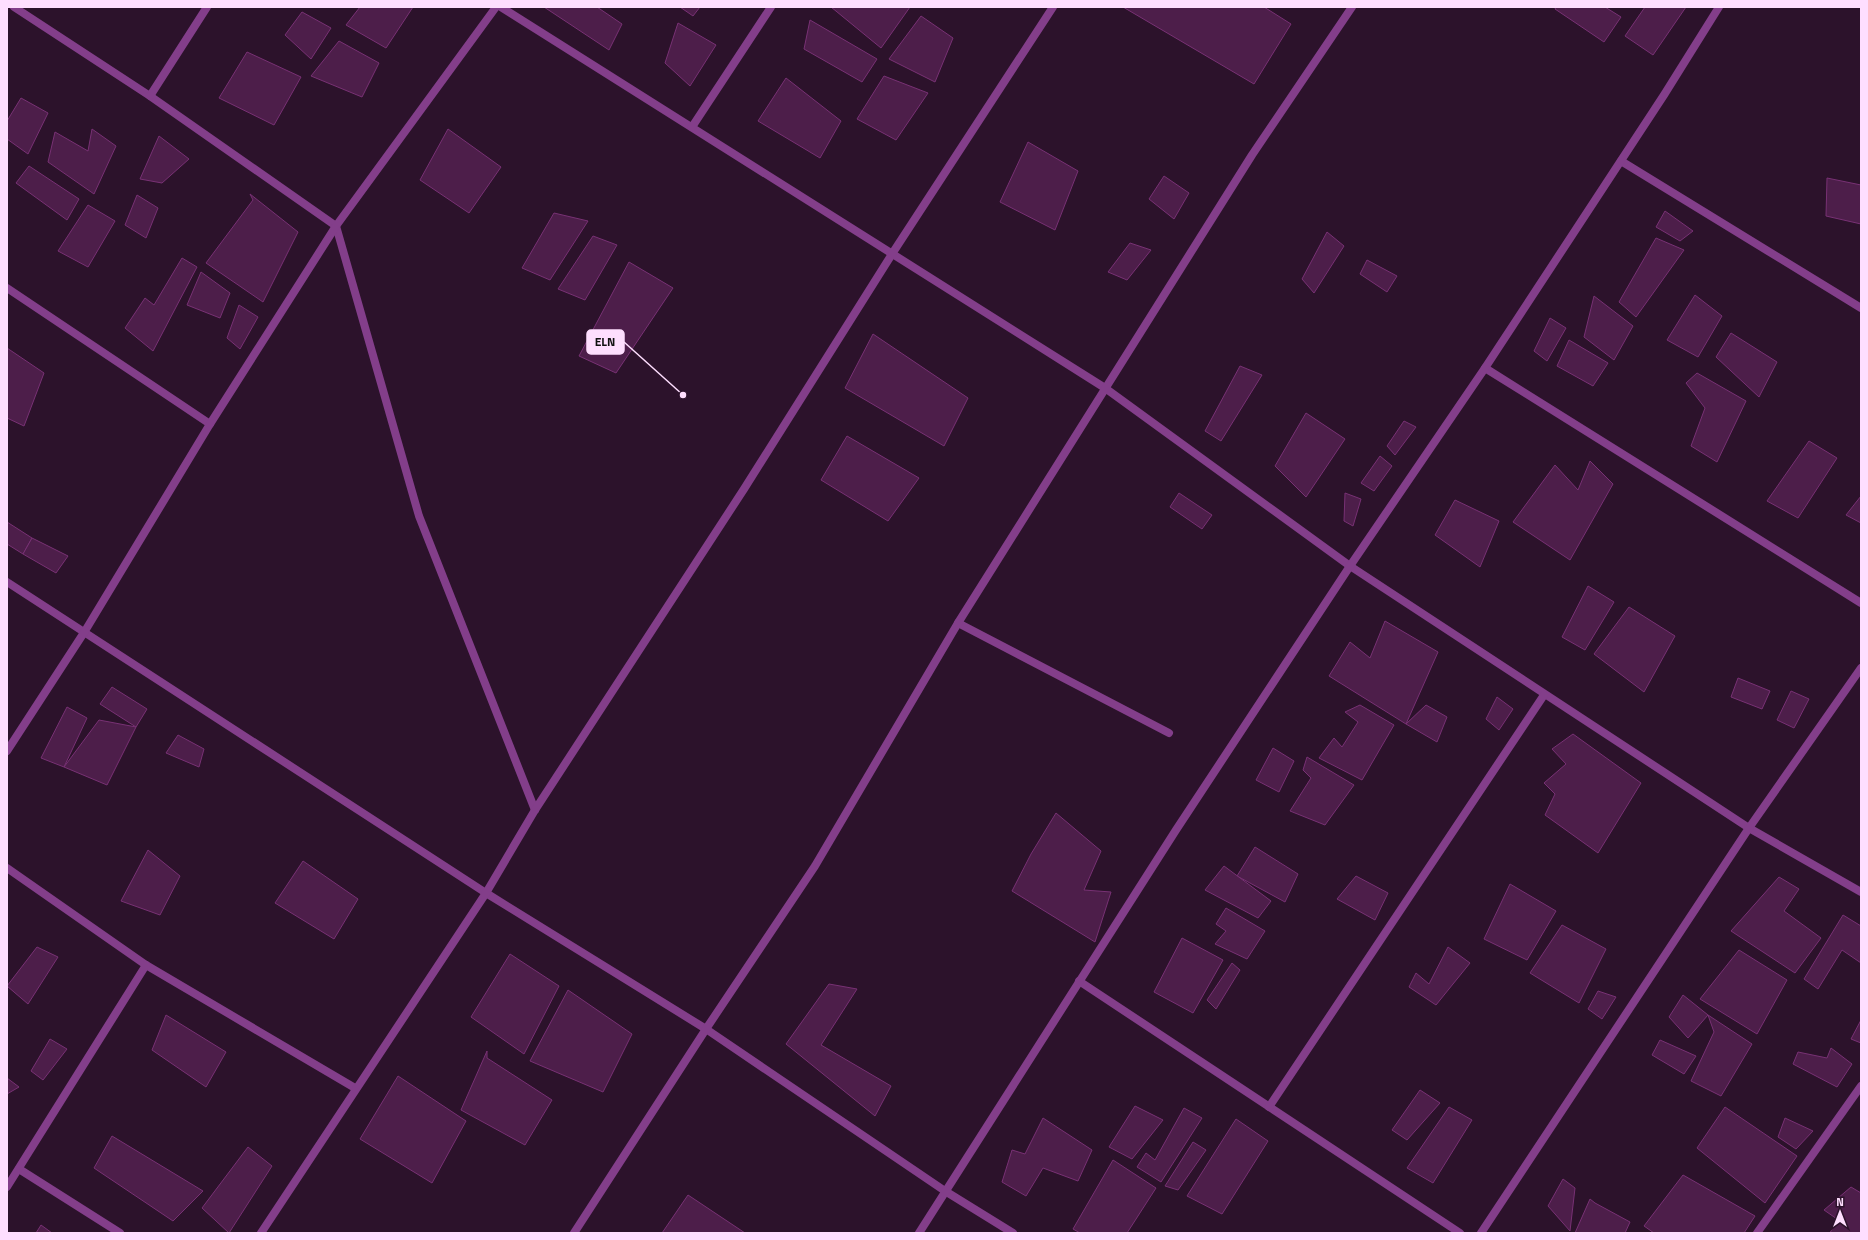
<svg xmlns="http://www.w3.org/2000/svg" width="1868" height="1240" font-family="'Titillium Web',sans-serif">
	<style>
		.building { fill: #4d1e4a; stroke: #783174 }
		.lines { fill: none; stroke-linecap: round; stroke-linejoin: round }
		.lane { stroke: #833e8a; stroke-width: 8 }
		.street { stroke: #833e8a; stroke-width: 8 }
		.leader { fill: none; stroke: #fedefe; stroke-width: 1.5 }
		.callout-dot { fill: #fedefe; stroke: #2c122b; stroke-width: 1.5 }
		.callout { fill: #fedefe; stroke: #fedefe; stroke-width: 1.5 }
		.callout-label { font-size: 12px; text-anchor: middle; font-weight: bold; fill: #111 }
	</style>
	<rect width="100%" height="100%" fill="#2c122b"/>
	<g class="building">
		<polygon points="360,7 413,7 386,48 346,25"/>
		<polygon points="544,7 597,7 622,24 609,50"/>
		<polygon points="680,7 700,7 693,16"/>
		<polygon points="831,7 910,7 881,48"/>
		<polygon points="1123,7 1264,7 1291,24 1254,84"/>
		<polygon points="1556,7 1605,7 1621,17 1604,42 1555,9"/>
		<polygon points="1645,7 1686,7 1653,55 1625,36"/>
		<polygon points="302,12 331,28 311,59 285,35"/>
		<polygon points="921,16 953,38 935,82 889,59"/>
		<polygon points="810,20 877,59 862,82 804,49"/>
		<polygon points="678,23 716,45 690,86 665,63"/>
		<polygon points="339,41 379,63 362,97 311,76"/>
		<polygon points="247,52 301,77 274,125 219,98"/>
		<polygon points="884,76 928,93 896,140 857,119"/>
		<polygon points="786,78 841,121 820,158 758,121"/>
		<polygon points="21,98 48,113 28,154 7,139 7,121"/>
		<polygon points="92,129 116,146 94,194 48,162 55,132 88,151"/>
		<polygon points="448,129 501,167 469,213 420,180"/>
		<polygon points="159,136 189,159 162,183 140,179"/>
		<polygon points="1028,142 1078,171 1055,230 1000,202"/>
		<polygon points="29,166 79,199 67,220 16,183"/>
		<polygon points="1164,176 1189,193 1174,219 1149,199"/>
		<polygon points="1827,178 1861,185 1861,224 1826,216"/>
		<polygon points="250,194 298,232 263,302 206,263 253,200"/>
		<polygon points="137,195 158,208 146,238 125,225"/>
		<polygon points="88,205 115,221 88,267 58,251"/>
		<polygon points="1665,211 1693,231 1680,241 1656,227"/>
		<polygon points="554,213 588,221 550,280 522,268"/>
		<polygon points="1327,232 1344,246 1314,293 1302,279"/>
		<polygon points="593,236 617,245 585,300 558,289"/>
		<polygon points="1656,238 1684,250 1636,317 1619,302"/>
		<polygon points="1130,243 1151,250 1127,280 1108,272"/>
		<polygon points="182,258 197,267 153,351 125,328 145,298 154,305"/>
		<polygon points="1367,260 1397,276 1387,292 1360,274"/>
		<polygon points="629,262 673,288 616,373 579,356"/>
		<polygon points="201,272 230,293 220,318 187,305"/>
		<polygon points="1695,295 1722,316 1698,357 1667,340"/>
		<polygon points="1594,296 1633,326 1614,360 1584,337"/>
		<polygon points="239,305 258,317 240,349 227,338"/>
		<polygon points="1550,318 1566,328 1547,361 1534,351"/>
		<polygon points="1731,333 1777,362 1759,397 1716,357"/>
		<polygon points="873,334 968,398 944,446 845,388"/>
		<polygon points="1569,340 1608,363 1593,386 1557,366"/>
		<polygon points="7,348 44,373 24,426 7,418"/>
		<polygon points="1240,366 1262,375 1221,441 1205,431"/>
		<polygon points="1697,373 1746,401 1717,462 1691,446 1705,408 1686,383"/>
		<polygon points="1306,413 1345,439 1306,497 1275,466"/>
		<polygon points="1404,421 1416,427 1395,455 1387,446"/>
		<polygon points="847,436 919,478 888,521 821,480"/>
		<polygon points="1809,441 1837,458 1798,518 1767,501"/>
		<polygon points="1380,456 1392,466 1374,491 1361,483"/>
		<polygon points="1590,461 1613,484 1570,560 1513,522 1555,465 1578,490"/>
		<polygon points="1179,493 1212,515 1202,529 1170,507"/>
		<polygon points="1345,493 1361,499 1353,526 1344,521"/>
		<polygon points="1861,496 1861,523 1846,515"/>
		<polygon points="1455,500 1499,521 1480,567 1435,535"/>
		<polygon points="7,522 32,538 23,554 7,544"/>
		<polygon points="32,538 68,556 56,573 23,554"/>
		<polygon points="1588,586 1614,602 1585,650 1562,637"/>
		<polygon points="1629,607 1675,636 1644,692 1594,654"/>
		<polygon points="1385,621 1438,652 1406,724 1329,676 1350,642 1370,658"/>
		<polygon points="1738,678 1770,691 1762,709 1731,697"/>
		<polygon points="112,687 147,709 136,727 100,704"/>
		<polygon points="1791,691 1809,699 1794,728 1777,720"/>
		<polygon points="1497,697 1513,709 1499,730 1486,719"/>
		<polygon points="1360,705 1394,725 1362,780 1319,758 1334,738 1342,747 1358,722 1345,712"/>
		<polygon points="1426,705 1447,717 1437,742 1406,724"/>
		<polygon points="67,707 87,718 64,767 41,758"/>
		<polygon points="99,720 136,727 107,785 64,767"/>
		<polygon points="1573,734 1641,783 1598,853 1545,815 1555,794 1544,783 1566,764 1552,749"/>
		<polygon points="178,735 204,749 199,767 166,753"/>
		<polygon points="1273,748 1294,761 1279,792 1256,780"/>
		<polygon points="1307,757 1354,785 1325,825 1290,811 1311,778 1303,770"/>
		<polygon points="1056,813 1101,851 1084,890 1111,892 1095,942 1012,891 1031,854"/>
		<polygon points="1255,847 1298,874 1285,902 1237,876"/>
		<polygon points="148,850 180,876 160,915 121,901"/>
		<polygon points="303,861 358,899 334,939 275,903"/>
		<polygon points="1224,866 1271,901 1258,918 1205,890"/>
		<polygon points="1356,876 1388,893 1375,920 1337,899"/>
		<polygon points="1779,877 1799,889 1784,911 1821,938 1795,973 1731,931"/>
		<polygon points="1510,884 1556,911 1527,960 1484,939"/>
		<polygon points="1226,908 1265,931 1247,959 1215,944 1226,931 1216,924"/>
		<polygon points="1843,915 1861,926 1861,963 1842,950 1818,989 1804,979"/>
		<polygon points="1562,925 1606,949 1579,1003 1530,973"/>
		<polygon points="1182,938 1223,960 1193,1013 1154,992"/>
		<polygon points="37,947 58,957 28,1004 7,986"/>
		<polygon points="1448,947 1470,963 1436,1005 1409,987 1416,973 1429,984"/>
		<polygon points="1739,950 1787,980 1757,1034 1700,999"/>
		<polygon points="510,954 559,986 524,1054 471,1017"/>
		<polygon points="1232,963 1240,970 1216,1009 1207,1000"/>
		<polygon points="829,984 857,989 821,1045 891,1086 875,1116 786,1044"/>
		<polygon points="568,990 632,1034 603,1092 530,1061"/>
		<polygon points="1598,991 1616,997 1602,1019 1588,1009"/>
		<polygon points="1683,995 1708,1015 1688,1038 1669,1017"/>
		<polygon points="166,1015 226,1052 206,1087 152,1050"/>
		<polygon points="1708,1015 1752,1044 1721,1096 1691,1081 1714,1032"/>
		<polygon points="1861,1020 1861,1043 1851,1039"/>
		<polygon points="50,1039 67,1049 43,1080 31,1071"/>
		<polygon points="1660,1040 1696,1056 1684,1074 1652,1055"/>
		<polygon points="1831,1048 1852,1064 1837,1087 1793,1064 1798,1052 1827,1058"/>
		<polygon points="487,1051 487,1058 552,1100 525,1145 461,1110"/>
		<polygon points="398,1076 466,1121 432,1183 360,1139"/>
		<polygon points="7,1078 19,1087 7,1094"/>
		<polygon points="1420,1090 1440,1103 1407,1140 1392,1130"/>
		<polygon points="1135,1106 1163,1120 1132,1159 1109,1147"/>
		<polygon points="1449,1107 1472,1120 1433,1183 1407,1168"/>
		<polygon points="1725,1107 1797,1156 1765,1203 1697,1148"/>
		<polygon points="1184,1108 1202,1118 1161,1182 1137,1167 1146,1153 1155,1160"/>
		<polygon points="1043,1118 1092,1150 1078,1181 1043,1168 1026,1196 1002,1182 1012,1150 1025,1154"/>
		<polygon points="1785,1118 1813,1131 1796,1149 1778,1137"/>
		<polygon points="1236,1119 1268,1141 1222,1214 1187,1196"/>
		<polygon points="112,1136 203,1191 173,1221 94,1168"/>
		<polygon points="1193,1142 1206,1150 1178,1190 1165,1186"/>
		<polygon points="248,1147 272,1166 229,1233 202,1208"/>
		<polygon points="1113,1160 1156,1188 1127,1233 1080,1233 1073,1229"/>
		<polygon points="1683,1175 1755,1216 1744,1233 1654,1233 1644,1226"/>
		<polygon points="1563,1179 1575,1188 1570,1231 1548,1206"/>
		<polygon points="1851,1187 1861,1193 1861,1233 1830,1233 1837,1219 1824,1210"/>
		<polygon points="688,1195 745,1233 662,1233"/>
		<polygon points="1590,1199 1595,1203 1630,1222 1625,1233 1575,1233"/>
		<polygon points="41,1225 52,1233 36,1233"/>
	</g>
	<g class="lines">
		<polyline class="lane" points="958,623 1169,733"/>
		<g class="street">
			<polyline points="14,7 150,96 336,226 419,516 535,810"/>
			<polyline points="501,7 1105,388 1350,566 1749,828 1861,892"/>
			<polyline points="150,96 207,7"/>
			<polyline points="692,127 771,7"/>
			<polyline points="1621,161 1861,308"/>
			<polyline points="7,288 210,424"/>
			<polyline points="1485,368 1861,603"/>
			<polyline points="7,582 486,893 706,1029 945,1191 1013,1233"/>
			<polyline points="7,751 85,631 210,424 336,226 496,7"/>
			<polyline points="7,868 146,965 355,1088"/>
			<polyline points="1079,981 1460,1233"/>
			<polyline points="1269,1107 1544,695"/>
			<polyline points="19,1169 120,1233"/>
			<polyline points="7,1187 146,965"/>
			<polyline points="261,1233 486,893 535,810 744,489 892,254 1053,7"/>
			<polyline points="574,1233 706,1029 815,866 958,623 1252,155 1352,7"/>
			<polyline points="919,1233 1176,830 1350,566 1485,368 1664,95 1719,7"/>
			<polyline points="1481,1233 1749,828 1861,668"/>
			<polyline points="1757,1233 1861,1086"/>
		</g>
	</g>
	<path class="leader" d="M683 395L624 342"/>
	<circle class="callout-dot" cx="683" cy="395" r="4"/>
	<rect class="callout" x="587" y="330" width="37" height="24" rx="4"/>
	<g class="callout-label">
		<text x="605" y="346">ELN</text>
	</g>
	<rect width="1868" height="1240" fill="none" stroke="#fedefe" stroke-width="16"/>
	<g transform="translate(1840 1212)" stroke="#2c122b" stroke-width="3" paint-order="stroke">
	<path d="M0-3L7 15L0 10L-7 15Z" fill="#fedefe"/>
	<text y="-6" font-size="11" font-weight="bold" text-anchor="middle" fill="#fedefe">N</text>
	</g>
</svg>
